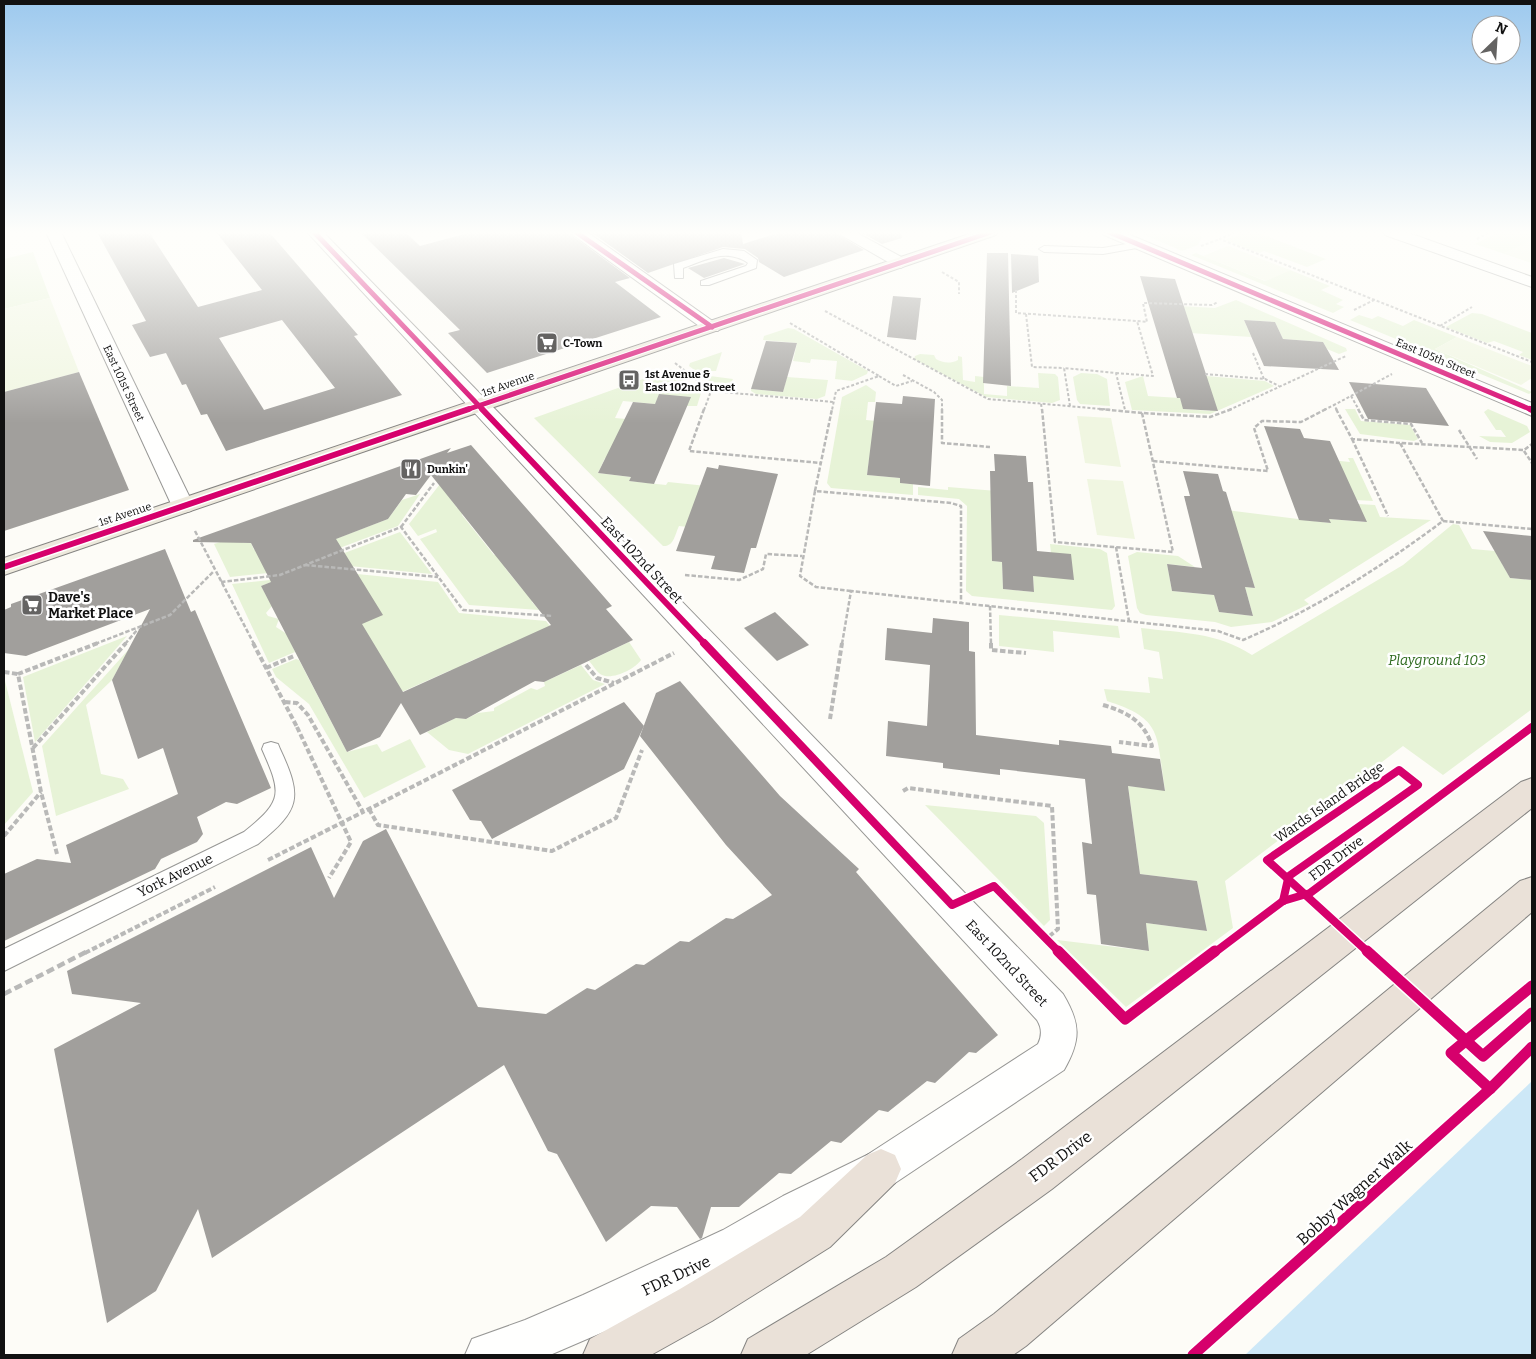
<svg xmlns="http://www.w3.org/2000/svg" width="1536" height="1359" font-family="Bitter,serif">
	<style>
		.green { fill: #e7f3d7 }
		.pitch { fill: #f0f6e1 }
		.water { fill: #cde8f7 }
		.building { fill: #a19f9c; fill-rule: evenodd }
		.lines { fill: none; stroke-linecap: round; stroke-linejoin: round }
		.service-casing { stroke: #979795; stroke-width: 2 }
		.minor-casing { stroke: #979795; stroke-width: 2 }
		.primary-casing { stroke: #858482; stroke-width: 2 }
		.motorway-casing { stroke: #858482; stroke-width: 2 }
		.path-far3 { stroke: #b9b9b8; stroke-width: 2; stroke-dasharray: 3 2; stroke-linecap: butt }
		.path-far2 { stroke: #b9b9b8; stroke-width: 2.5; stroke-dasharray: 4.5 2; stroke-linecap: butt }
		.path-far1 { stroke: #b9b9b8; stroke-width: 4; stroke-dasharray: 5.5 2.5; stroke-linecap: butt }
		.path { stroke: #b9b9b8; stroke-width: 4.5; stroke-dasharray: 8 4; stroke-linecap: butt }
		.service { fill: #fffffe; fill-rule: evenodd }
		.minor { fill: #fffffe; fill-rule: evenodd }
		.primary { fill: #ede9dc; fill-rule: evenodd }
		.motorway { fill: #eae1d8; fill-rule: evenodd }
		.path-bridge { stroke: #b9b9b8; stroke-width: 4; stroke-dasharray: 5.5 2.5; stroke-linecap: butt }
		.cycleway-far3-casing { stroke: #fff; stroke-width: 7 }
		.cycleway-far2-casing { stroke: #fff; stroke-width: 9 }
		.cycleway-far1-casing { stroke: #fff; stroke-width: 11 }
		.cycleway-casing { stroke: #fff; stroke-width: 14 }
		.cycleway-far3 { stroke: #d6006c; stroke-width: 5 }
		.cycleway-far2 { stroke: #d6006c; stroke-width: 6 }
		.cycleway-far1 { stroke: #d6006c; stroke-width: 8 }
		.cycleway { stroke: #d6006c; stroke-width: 11 }
		.labels { text-anchor: middle; stroke-width: 5; stroke-linejoin: round; paint-order: stroke }
		.far-poi-label { font-size: 11px; font-weight: bold; fill: #111; stroke: #fff; text-anchor: start }
		.far-street-label { font-size: 11px; fill: #111; stroke: #fff }
		.street-label { font-size: 14px; fill: #111; stroke: #fff }
		.poi-label { font-size: 14px; font-weight: bold; fill: #111; stroke: #fff; text-anchor: start }
		.park-label { font-size: 14px; font-style: italic; fill: #2f6b1f; stroke: #fff }
		.near-street-label { font-size: 16px; fill: #111; stroke: #fff }
	</style>
	<rect width="100%" height="100%" fill="#fdfcf7"/>
	<g class="green">
		<polygon points="1138,232 1169,234 1199,232 1202,237 1198,245 1182,251"/>
		<polygon points="1244,232 1258,233 1326,259 1307,267 1264,251 1259,253 1225,240"/>
		<polygon points="1498,232 1532,232 1532,263 1475,244"/>
		<polygon points="33,252 50,298 4,309 4,259"/>
		<polygon points="1196,253 1265,281 1290,270 1330,286 1321,290 1343,300 1336,304 1344,307 1333,313 1191,255"/>
		<polygon points="1236,300 1346,348 1347,351 1339,354 1327,349 1323,342 1283,339 1275,322 1244,320 1251,337 1190,333 1162,305 1215,308"/>
		<polygon points="1472,313 1482,314 1532,333 1532,360 1519,355 1523,352 1494,341 1487,343 1446,327"/>
		<polygon points="1359,315 1372,319 1378,316 1403,326 1414,320 1457,337 1435,349 1532,392 1529,394 1350,320"/>
		<polygon points="788,328 794,329 868,371 867,374 852,381 835,379 837,361 811,359 810,363 793,361 797,343 763,340 764,336"/>
		<polygon points="722,352 716,371 711,371 710,376 733,379 730,385 715,385 689,366 690,363"/>
		<path d="M920 354 934 355 936 359C943 363 950 364 958 360V356L962 357 963 380 975 382V376L984 377V394L1007 396V386L1039 388 1038 373 1055 374 1058 377 1060 400 1052 403 986 397 914 359 915 356Z"/>
		<path d="M671 369 701 393 697 406H682L660 394 655 404 623 401 615 418 648 421 629 461 605 458 598 473 631 477 629 481 666 485 668 482 736 489 722 531 679 526C675 534 674 547 663 546L534 418Z"/>
		<polygon points="1081,373 1097,374 1107,379 1110,406 1080,404 1077,400 1073,377"/>
		<polygon points="1143,376 1148,396 1180,398 1184,409 1210,411 1206,376 1265,381 1274,386 1210,414 1132,410 1125,382"/>
		<polygon points="787,377 828,380 825,396 817,399 756,394 751,391 751,389 783,392"/>
		<polygon points="866,385 876,392 875,402 868,402 866,420 898,423 869,460 867,475 900,478 900,483 913,484 913,495 831,488 827,483 842,397"/>
		<polygon points="1345,409 1355,409 1361,421 1410,425 1418,439 1414,441 1360,434"/>
		<polygon points="1488,409 1527,426 1530,432 1512,443 1490,442 1479,436 1506,437 1501,430 1496,430 1484,412"/>
		<polygon points="1312,458 1350,462 1348,458 1353,458 1373,501 1355,500"/>
		<polygon points="440,484 457,508 461,507 464,510 462,515 494,555 501,552 505,568 523,590 531,592 532,602 539,610 469,605 420,539 437,532 436,529 418,536 409,524"/>
		<polygon points="918,487 948,490 948,487 997,491 992,561 1002,562 1003,589 1034,592 1033,576 1051,553 1050,544 1100,549 1107,553 1115,606 1112,610 972,596 966,591 967,506 959,499 918,495"/>
		<polygon points="420,494 398,526 313,558 309,549 388,519 402,500"/>
		<polygon points="1358,504 1375,505 1380,517 1431,520 1304,600 1309,604 1272,622 1231,627 1215,622 1146,615 1140,613 1137,608 1128,556 1137,552 1178,556 1195,567 1167,564 1172,591 1214,595 1219,612 1253,616 1245,587 1255,588 1246,559 1240,558 1226,510 1330,523 1329,519 1366,522"/>
		<path d="M1453 524 1459 525 1472 549 1495 551 1510 578 1532 580V709L1443 775 1403 746 1225 881 1233 928 1126 1007 1057 940 1149 951 1146 923 1207 931 1197 881 1140 874 1128 786 1165 790C1156 737 1165 719 1107 701L1104 689 1150 693 1148 677 1163 679 1159 652 1144 649 1141 628C1181 633 1217 632 1252 655L1403 565Z"/>
		<polygon points="400,532 432,574 318,563"/>
		<polygon points="239,536 243,543 251,543 254,550 262,550 277,572 230,577 214,544"/>
		<polygon points="357,574 438,582 459,613 546,621 550,626 493,656 489,653 466,663 462,671 451,670 395,695 356,626"/>
		<polygon points="279,579 261,586 272,606 266,613 268,616 279,619 276,627 287,634 295,652 269,663 232,584"/>
		<polygon points="999,615 1118,626 1120,638 1053,631 1054,652 999,646"/>
		<polygon points="127,636 35,742 23,677"/>
		<path d="M629 642 641 660C635 669 613 680 602 675 597 673 593 665 589 661Z"/>
		<polygon points="129,649 112,680 86,705 101,774 123,779 129,789 56,816 42,746"/>
		<polygon points="296,659 299,660 347,752 377,744 382,752 410,739 426,767 364,798 309,704 276,677 272,669"/>
		<polygon points="581,665 593,680 605,684 468,754 449,750 427,732 456,718 466,719 478,713 494,711 494,708 531,688 537,690 545,686 544,682"/>
		<polygon points="4,677 33,792 4,825"/>
		<polygon points="925,805 1036,816 1044,823 1050,920 1044,926"/>
	</g>
	<g class="pitch">
		<polygon points="1532,240 1532,263 1504,253"/>
		<polygon points="1228,246 1290,270 1266,281 1203,256"/>
		<polygon points="50,298 79,372 4,392 4,309"/>
		<polygon points="1457,337 1532,366 1532,378 1521,385 1435,349"/>
		<polygon points="1077,416 1111,418 1121,467 1085,463"/>
		<polygon points="1087,479 1123,481 1135,539 1097,535"/>
	</g>
	<polygon class="water" points="1532,1081 1532,1355 1245,1355"/>
	<g class="building">
		<path d="M97 232H149L198 307 262 290 216 232H269L358 335 354 336 402 395 226 451 207 414 201 415 186 384 182 385 166 353 150 357 132 325 146 321ZM282 320 335 388 264 410 219 338Z"/>
		<polygon points="360,232 405,232 420,246 472,232 567,232 630,278 615,282 661,317 487,373 448,333 460,330"/>
		<polygon points="591,232 741,232 743,244 781,232 834,232 864,250 784,277 759,262 758,258 745,249 723,247 648,273"/>
		<polygon points="860,232 901,232 902,238 882,244"/>
		<polygon points="987,253 1008,253 1011,386 983,383"/>
		<polygon points="1011,254 1038,256 1039,282 1012,293"/>
		<polygon points="724,258 745,264 704,278 688,268"/>
		<polygon points="1140,276 1175,279 1218,411 1183,409 1180,398 1177,398"/>
		<polygon points="893,296 921,298 916,340 887,337"/>
		<polygon points="1244,320 1275,322 1283,339 1323,342 1339,370 1264,366"/>
		<polygon points="766,341 797,343 783,392 751,389"/>
		<polygon points="79,372 129,490 4,531 4,392"/>
		<polygon points="1349,382 1426,388 1449,426 1368,419"/>
		<polygon points="659,394 691,397 654,484 629,481 631,477 598,473 633,402 655,404"/>
		<polygon points="903,396 935,399 930,486 900,483 900,478 867,475 876,402 902,404"/>
		<polygon points="1264,426 1300,429 1304,438 1330,441 1367,522 1329,519 1331,523 1299,520"/>
		<path d="M471 445 612 606 606 609 633 640 544 682 535 681 466 719 456 718 420 735 401 703 380 737 347 752 261 586 271 582 251 543 193 542V540L451 448 447 453ZM431 475 551 625 403 692 362 624 383 615 336 539 388 519 406 494 416 495Z"/>
		<polygon points="994,454 1026,456 1028,482 1033,482 1037,551 1071,554 1074,580 1033,576 1034,592 1003,589 1002,562 992,561 990,471 995,471"/>
		<polygon points="719,465 778,474 756,548 751,548 744,573 711,569 715,556 676,551 707,467 718,469"/>
		<polygon points="1183,471 1218,474 1223,491 1226,492 1255,588 1245,587 1253,616 1219,612 1214,595 1172,591 1167,564 1202,568 1184,496 1190,496"/>
		<polygon points="1483,531 1532,536 1532,580 1510,578"/>
		<polygon points="165,549 191,612 195,610 271,788 237,804 226,802 197,817 203,834 197,842 161,859 155,869 4,941 4,874 37,859 71,863 66,845 178,794 163,748 138,759 112,680 150,609 26,656 4,653 4,610 11,607 11,604"/>
		<polygon points="775,612 809,645 777,661 744,628"/>
		<polygon points="933,618 969,622 969,651 975,652 976,735 1059,745 1059,740 1111,746 1112,753 1160,759 1165,791 1128,786 1140,874 1197,881 1207,931 1146,923 1149,951 1101,944 1096,895 1087,894 1082,842 1092,844 1085,779 1000,769 1000,775 943,768 943,763 886,756 888,721 927,726 930,665 885,660 887,628 932,633"/>
		<polygon points="680,681 780,796 859,869 856,872 998,1035 976,1053 969,1052 935,1083 927,1081 888,1112 879,1110 841,1143 831,1141 791,1174 779,1173 739,1207 711,1207 702,1238 700,1239 677,1207 651,1206 606,1242 557,1154 548,1151 504,1065 212,1258 198,1209 156,1291 107,1323 54,1049 141,1003 72,994 67,971 311,847 334,898 363,841 386,829 478,1007 546,1014 587,988 595,990 636,964 644,965 680,941 689,942 726,918 733,919 772,895 726,845 640,736 656,693"/>
		<polygon points="624,702 644,726 624,769 492,839 481,821 470,820 452,790"/>
	</g>
	<g class="lines">
		<g class="service-casing">
			<g id="service">
				<polygon points="1138,242 1143,245 1142,247 1103,254 1044,252 1039,249 1044,246 1103,248"/>
				<path d="M723 249 744 251 757 260 756 268 709 285H701V281L746 266 748 263C726 248 706 260 683 268V278H675L674 264Z"/>
				<path d="M271 742 278 744 280 749C303 798 300 810 258 844L4 971V949L244 832C283 801 282 794 262 749L264 744Z"/>
			</g>
		</g>
		<g class="minor-casing">
			<g id="minor">
				<polygon points="46,232 61,232 194,506 191,511 183,513 175,511 172,506"/>
				<path d="M307 232H323L1063 994C1081 1024 1081 1040 1064 1070L895 1183 813 1226 753 1260 615 1327 550 1355H465L472 1339 525 1320 583 1295 723 1230 783 1196 867 1155 1038 1044C1042 1036 1042 1028 1037 1020Z"/>
				<polygon points="569,232 587,232 721,327 718,331 706,331"/>
				<polygon points="836,232 855,232 907,260 909,263 901,268 895,266"/>
				<polygon points="1102,232 1123,232 1532,403 1532,416 1104,235"/>
				<polygon points="1383,232 1406,232 1532,277 1532,287 1385,235"/>
			</g>
		</g>
		<g class="primary-casing">
			<polygon id="primary" points="975,232 998,232 996,235 4,575 4,558"/>
		</g>
		<g class="motorway-casing">
			<g id="motorway">
				<polygon points="1532,778 1532,808 1052,1189 916,1287 806,1355 741,1355 748,1339 886,1257 1022,1159 1521,782"/>
				<polygon points="1532,877 1532,912 1026,1346 1013,1355 952,1355 959,1339 994,1314 1520,881"/>
				<polygon points="881,1149 895,1155 901,1169 895,1183 830,1247 712,1321 651,1355 583,1355 590,1339 680,1289 800,1217 867,1155"/>
			</g>
		</g>
		<g class="path-far3">
			<polyline points="1235,232 1220,239 1532,362"/>
			<polyline points="1477,239 1490,232"/>
			<polyline points="1201,246 1220,239"/>
			<polyline points="942,272 959,282 959,294"/>
			<polyline points="1016,290 1016,313 1137,321"/>
			<polyline points="1354,310 1374,300"/>
			<polyline points="825,311 988,399 1113,410"/>
			<polyline points="1026,314 1032,367 1064,368"/>
			<polyline points="790,323 879,376 836,391 832,410"/>
			<polyline points="1440,326 1472,307"/>
			<polyline points="1253,353 1264,379"/>
			<polyline points="675,363 711,391 833,402"/>
			<polyline points="1116,373 1153,376 1137,321 1147,322 1143,303 1212,305 1218,302"/>
			<polyline points="1205,374 1265,379 1279,386"/>
			<polyline points="903,375 934,392 942,400 942,410"/>
			<polyline points="879,376 896,386 912,381"/>
			<polyline points="1351,396 1359,410"/>
			<polyline points="1041,404 1042,410"/>
			<polyline points="1070,406 1064,368 1116,373 1125,410"/>
			<polyline points="704,410 711,391"/>
			<polyline points="1229,410 1346,356"/>
			<polyline points="1324,410 1334,405"/>
			<polyline points="1337,410 1334,405 1392,374"/>
		</g>
		<g class="path-far2">
			<polyline points="704,409 689,451 821,463"/>
			<polyline points="942,409 942,443 990,447"/>
			<polyline points="1042,409 1055,542 1173,552 1142,413 1210,417 1232,409"/>
			<polyline points="1099,409 1142,413"/>
			<polyline points="1336,409 1352,439 1400,443"/>
			<polyline points="1358,409 1364,420 1411,424 1422,443"/>
			<polyline points="1459,430 1477,459"/>
			<polyline points="1352,439 1388,516"/>
			<polyline points="1524,451 1532,463"/>
			<polyline points="1153,461 1268,471 1254,428 1262,421 1301,422 1326,409"/>
			<polyline points="815,491 832,409"/>
			<polyline points="1443,521 1532,529"/>
			<polyline points="401,527 434,483"/>
			<polyline points="195,531 254,644"/>
			<polyline points="1116,547 1129,621"/>
			<polyline points="305,565 438,577"/>
			<polyline points="685,575 739,580 763,569 766,554 802,556"/>
			<polyline points="221,582 280,575 401,527 463,610 553,616"/>
			<polyline points="851,591 816,587 800,576 815,491 951,503 961,506 961,603"/>
			<polyline points="990,606 991,644"/>
			<polyline points="95,644 170,615 214,571"/>
			<polyline points="125,644 138,629"/>
			<path d="M842 644 851 591 1218 631 1243 640C1315 609 1380 568 1443 521L1400 443 1524 450 1532 444"/>
		</g>
		<g class="path-far1">
			<polyline points="253,643 297,727"/>
			<polyline points="991,643 991,650 1026,653"/>
			<polyline points="586,665 597,678 614,683"/>
			<polyline points="266,668 294,656"/>
			<polyline points="4,672 18,674"/>
			<polyline points="285,702 297,703 308,715 363,812 674,653"/>
			<path d="M1103 705C1127 712 1144 721 1152 746L1119 742"/>
			<polyline points="830,719 842,643"/>
			<polyline points="33,748 126,643"/>
			<polyline points="903,791 908,788 1052,806 1058,929 1047,938"/>
			<polyline points="369,809 378,825 552,851 616,818 642,750"/>
			<polyline points="4,836 41,792"/>
			<polyline points="57,854 41,792 18,674 98,643"/>
			<polyline points="268,860 363,812"/>
			<polyline points="994,886 1060,953"/>
			<polyline points="1283,901 1289,876"/>
			<polyline points="85,953 215,887"/>
			<polyline points="1214,953 1283,901 1310,893 1532,727"/>
		</g>
		<g class="path">
			<polyline points="1058,951 1125,1019 1215,951"/>
			<polyline points="4,994 88,951"/>
			<polyline points="1490,1089 1451,1053 1532,986"/>
		</g>
		<use href="#service" class="service"/>
		<use href="#minor" class="minor"/>
		<use href="#primary" class="primary"/>
		<use href="#motorway" class="motorway"/>
		<polyline class="path-bridge" points="297,727 351,842 329,878"/>
		<g class="cycleway-far3-casing">
			<g id="cycleway-far3">
				<polyline points="314,232 483,410"/>
				<polyline points="576,232 712,327"/>
				<polyline points="1109,232 1532,410"/>
				<polyline points="466,410 991,232"/>
			</g>
		</g>
		<g class="cycleway-far2-casing">
			<g id="cycleway-far2">
				<polyline points="482,409 705,644"/>
				<polyline points="1530,409 1532,410"/>
				<polyline points="4,567 469,409"/>
			</g>
		</g>
		<g class="cycleway-far1-casing">
			<g id="cycleway-far1">
				<polyline points="704,643 952,905 994,886 1060,953"/>
				<polygon points="1399,770 1418,785 1289,876 1288,879 1267,860"/>
				<polyline points="1288,879 1369,953"/>
				<polyline points="1283,901 1288,879"/>
				<polyline points="1214,953 1283,901 1310,893 1532,727"/>
			</g>
		</g>
		<g class="cycleway-casing">
			<g id="cycleway">
				<polyline points="1058,951 1125,1019 1215,951"/>
				<polyline points="1367,951 1483,1056 1532,1013"/>
				<polyline points="1490,1089 1451,1053 1532,986"/>
				<polyline points="1193,1355 1490,1089 1532,1047"/>
			</g>
		</g>
		<use href="#cycleway-far3" class="cycleway-far3"/>
		<use href="#cycleway-far2" class="cycleway-far2"/>
		<use href="#cycleway-far1" class="cycleway-far1"/>
		<use href="#cycleway" class="cycleway"/>
	</g>
	<linearGradient id="sky" x2="0" y2="1"><stop stop-color="#9dc9ee"/><stop offset="0.55" stop-color="#fefefb"/><stop offset="1" stop-color="#fefefb" stop-opacity="0"/></linearGradient>
	<rect width="1536" height="423" fill="url(#sky)"/>
	<defs>
		<g id="supermarket-square" transform="scale(1.125)"><rect x="-9" y="-9" width="18" height="18" rx="4" fill="#646362" stroke="#fff"/><path d="M-6-5.5h2.5l.6 2H6L4.5 2H-2.5L-4.4-4H-6ZM-1.5 3.2a1.3 1.3 0 1 0 .1 0ZM3 3.2a1.3 1.3 0 1 0 .1 0Z" fill="#fff"/></g>
		<g id="bus-square" transform="scale(1.125)"><rect x="-9" y="-9" width="18" height="18" rx="4" fill="#646362" stroke="#fff"/><path d="M-5-6H5V4H4V6H2V4H-2V6H-4V4H-5ZM-3.5-4V0h7V-4ZM-3.5 1.2v1.5H-2V1.2ZM2 1.2v1.5H3.5V1.2Z" fill="#fff"/></g>
		<g id="restaurant-square" transform="scale(1.125)"><rect x="-9" y="-9" width="18" height="18" rx="4" fill="#646362" stroke="#fff"/><path d="M-5-6h1v4h1v-4h1v4h1v-4h1v5L-1.5 .5V6h-2V.5L-5-1ZM5-6V6H3V1.5H1.5Q1.5-4 5-6Z" fill="#fff"/></g>
	</defs>
	<g fill-rule="evenodd">
		<use href="#supermarket-square" x="547" y="343"/>
		<use href="#bus-square" x="629" y="380"/>
		<use href="#restaurant-square" x="411" y="469"/>
		<use href="#supermarket-square" x="32" y="605"/>
	</g>
	<g class="labels">
		<g class="far-poi-label">
			<text x="563" y="347">C-Town</text>
			<text x="645" y="378">1st Avenue &amp;<tspan x="645" dy="13">East 102nd Street</tspan></text>
			<text x="427" y="473">Dunkin'</text>
		</g>
		<g class="far-street-label">
			<text transform="translate(1436 358) rotate(23)" y="4">East 105th Street</text>
			<text transform="translate(124 383) rotate(65)" y="4">East 101st Street</text>
			<text transform="translate(508 384) rotate(-19)" y="4">1st Avenue</text>
			<text transform="translate(125 514) rotate(-18)" y="4">1st Avenue</text>
		</g>
		<g class="street-label">
			<text transform="translate(642 560) rotate(47)" y="5">East 102nd Street</text>
			<text transform="translate(1329 802) rotate(-35)" y="5">Wards Island Bridge</text>
			<text transform="translate(1336 858) rotate(-37)" y="5">FDR Drive</text>
			<text transform="translate(175 875) rotate(-26)" y="5">York Avenue</text>
			<text transform="translate(1007 963) rotate(47)" y="5">East 102nd Street</text>
		</g>
		<g class="poi-label">
			<text x="48" y="602">Dave's<tspan x="48" dy="16">Market Place</tspan></text>
		</g>
		<g class="park-label">
			<text x="1437" y="665">Playground 103</text>
		</g>
		<g class="near-street-label">
			<text transform="translate(1060 1156) rotate(-37)" y="6">FDR Drive</text>
			<text transform="translate(1354 1192) rotate(-42)" y="6">Bobby Wagner Walk</text>
			<text transform="translate(676 1275) rotate(-25)" y="6">FDR Drive</text>
		</g>
	</g>
	<rect width="1536" height="1359" fill="none" stroke="#111111" stroke-width="10"/>
	<g transform="translate(1496 40) rotate(25)"><circle r="24" fill="#ffffff" stroke="#a0a0a0"/>
	<path d="M0-4L9 19L0 12L-9 19Z" fill="#646362"/>
	<text y="-8" font-size="14" font-weight="bold" text-anchor="middle" fill="#111111">N</text>
	</g>
</svg>
